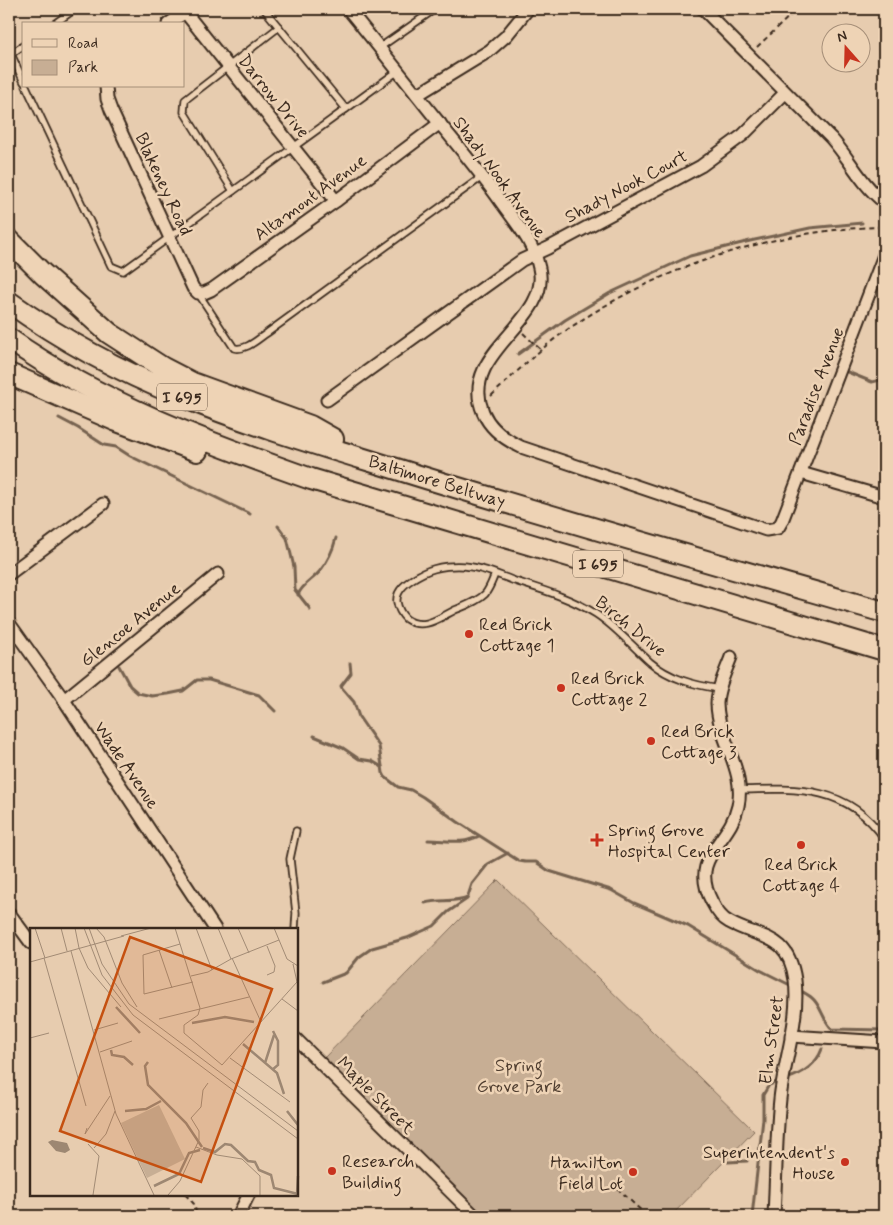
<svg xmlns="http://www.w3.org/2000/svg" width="893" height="1225" font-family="Mynerve,sans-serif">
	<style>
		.green { fill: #c7ae94; stroke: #816c59 }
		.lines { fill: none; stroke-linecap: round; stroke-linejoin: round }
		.stream { stroke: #766250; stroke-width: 3 }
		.service-casing { stroke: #3b2a1e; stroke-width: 9 }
		.minor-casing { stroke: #3b2a1e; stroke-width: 15 }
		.motorway-casing { stroke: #3b2a1e; stroke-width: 24 }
		.path { stroke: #3b2a1e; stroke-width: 2; stroke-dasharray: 5 4; stroke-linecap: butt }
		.service { stroke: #eed3b5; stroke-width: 5.5 }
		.minor { stroke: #eed3b5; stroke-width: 11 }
		.motorway { stroke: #eed3b5; stroke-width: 20 }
		.poi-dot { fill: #c8321e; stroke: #eed3b5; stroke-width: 2 }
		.labels { text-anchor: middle; stroke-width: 5; stroke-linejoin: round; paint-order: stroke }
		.shield { fill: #eed3b5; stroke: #715d4b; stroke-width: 1 }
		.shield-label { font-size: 16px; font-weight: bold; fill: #3b2a1e }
		.street-label { font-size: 18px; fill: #3b2a1e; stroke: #eed3b5 }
		.poi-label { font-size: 18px; fill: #3b2a1e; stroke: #eed3b5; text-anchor: start }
		.park-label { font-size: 18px; fill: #503e30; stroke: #eed3b5 }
		.inset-river { fill: none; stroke: #9d8772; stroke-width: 2.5 }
		.inset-road { fill: none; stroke: #a28b75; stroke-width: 1 }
		.view { fill: #c55010; fill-opacity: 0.15; stroke: #c55010; stroke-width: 2.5 }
		.inset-edge { fill: none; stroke: #3b2a1e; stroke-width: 2.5 }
	</style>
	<rect width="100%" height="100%" fill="#e7ccaf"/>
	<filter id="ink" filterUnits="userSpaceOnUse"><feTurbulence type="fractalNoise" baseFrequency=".02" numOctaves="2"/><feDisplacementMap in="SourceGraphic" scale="10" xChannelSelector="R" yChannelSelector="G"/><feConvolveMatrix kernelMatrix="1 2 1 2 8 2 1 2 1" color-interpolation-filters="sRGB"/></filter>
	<g filter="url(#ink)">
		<polygon class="green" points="498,880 754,1131 671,1216 483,1216 323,1059"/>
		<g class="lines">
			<g class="stream">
				<polyline points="518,354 565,320 610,293 690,256 750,241 810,228 862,223"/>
				<polyline points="845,371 872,382 884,379"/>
				<polyline points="59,418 78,428 104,445 116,447 130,456 250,514"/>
				<polyline points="278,526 287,538 294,567 295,590 310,609"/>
				<path d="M298 595C302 584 313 580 320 571 328 561 333 550 336 538"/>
				<polyline points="350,663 351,673 341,686 342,688 354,702 359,717 379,746 383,773 385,777 398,787 411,790 423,797 458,822 519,861 525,862 536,862 549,871 611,890 634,903 688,926 760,970 792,986"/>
				<polyline points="119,666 130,686 138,693 152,696 168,694 183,691 197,680 209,680 259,695 275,711"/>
				<polyline points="314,736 343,748 359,759 372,761 382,767"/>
				<path d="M428 840C447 840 462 845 479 836"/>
				<path d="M425 903C441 899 452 903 468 897"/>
				<polyline points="323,982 346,973 359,957 372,948 407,938 434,926 448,912 467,899 472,884 488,864 508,853"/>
				<path d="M798 989C802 992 808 994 812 998 821 1005 822 1019 832 1029L884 1030"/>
				<path d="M786 1079C803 1074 816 1065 822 1049"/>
				<polyline points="728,1162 747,1161"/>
				<polyline points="752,1216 763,1119 763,1095 769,1085 780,1081"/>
			</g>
			<g class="service-casing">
				<g id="service">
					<polyline points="264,9 346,109 398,71"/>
					<polyline points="54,24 75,9"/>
					<polyline points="24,45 11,54 24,82"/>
					<polyline points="379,48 435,9"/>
					<polyline points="26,86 111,266 123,271 346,109"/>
					<polyline points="233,191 184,112 185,100 279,27"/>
					<path d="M198 293 234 348C246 351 258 339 267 333L483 176"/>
					<path d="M495 574C492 581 490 588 485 594 477 602 465 606 455 610 439 618 423 631 406 619 402 615 398 608 397 602 395 588 413 578 423 573 437 566 456 564 472 567 486 569 501 576 515 581 543 590 571 598 596 614 616 627 632 646 650 662 670 679 694 685 720 689"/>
					<path d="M739 790C797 788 847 785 884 838"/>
					<polyline points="295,929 296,913 290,859 296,831"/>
				</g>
			</g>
			<g class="minor-casing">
				<g id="minor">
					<path d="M348 9C371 37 394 66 417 95 445 131 475 165 501 202 516 223 534 243 539 268 552 322 458 352 483 412 490 429 504 439 521 447L766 530 778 528 782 521 884 255"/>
					<path d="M703 9 831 138C849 158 862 185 884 202"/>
					<polyline points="185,12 336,201"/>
					<polyline points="168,24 190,9"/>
					<polyline points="106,86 107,99 111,110 193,288 198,293 204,293 211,290 336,201 440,123"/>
					<polyline points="417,95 489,51 506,36 528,9"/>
					<polyline points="327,400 522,260 548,248 701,166 743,135 785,93"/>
					<polyline points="801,473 884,497"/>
					<polyline points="9,574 103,504"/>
					<polyline points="9,623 64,700 215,929"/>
					<path d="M731 657C726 671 717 688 717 704 718 739 746 770 738 806 730 843 688 857 712 902 716 910 721 918 729 922 761 940 788 932 795 980 800 1020 784 1060 780 1099 776 1138 776 1177 774 1216"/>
					<polyline points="64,700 218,574"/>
					<polyline points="9,913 31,943"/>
					<polyline points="791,1036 884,1042"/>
					<polyline points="296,1039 475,1216"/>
					<polyline points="238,1216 249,1194"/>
				</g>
			</g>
			<g class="motorway-casing">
				<g id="motorway">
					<polyline points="9,240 43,274 109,333 163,368 192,383 310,426 333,439"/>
					<path d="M9 302C62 340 121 372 181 396 253 426 329 448 403 471 563 521 724 566 884 612"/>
					<path d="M9 339C100 403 206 442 311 479L884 650"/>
					<polyline points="9,374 117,421 197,451"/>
				</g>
			</g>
			<g class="path">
				<polyline points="757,47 793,13 802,9"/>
				<polyline points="523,333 541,350"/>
				<path d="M491 396C514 375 535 353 560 335 649 270 774 228 884 227"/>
				<polyline points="617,1188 647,1216"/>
				<polyline points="185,1194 194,1204 197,1216"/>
			</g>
			<use href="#service" class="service"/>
			<use href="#minor" class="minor"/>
			<use href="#motorway" class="motorway"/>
		</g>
	</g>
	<g class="poi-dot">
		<circle cx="469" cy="634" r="5"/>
		<circle cx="561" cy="688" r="5"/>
		<circle cx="651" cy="741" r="5"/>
		<path d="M594.5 832.5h5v5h5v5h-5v5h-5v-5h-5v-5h5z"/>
		<circle cx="801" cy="845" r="5"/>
		<circle cx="845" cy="1162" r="5"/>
		<circle cx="332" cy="1171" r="5"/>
		<circle cx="633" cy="1172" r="5"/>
	</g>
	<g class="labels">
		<g class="shield">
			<rect x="157" y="383.5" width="50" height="27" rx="4"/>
			<rect x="573" y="550.5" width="50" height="27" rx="4"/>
		</g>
		<g class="shield-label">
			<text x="182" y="403">I 695</text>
			<text x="598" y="570">I 695</text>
		</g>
		<g class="street-label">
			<text transform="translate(274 96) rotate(51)" y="6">Darrow Drive</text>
			<text transform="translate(500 177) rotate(54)" y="6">Shady Nook Avenue</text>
			<text transform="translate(164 184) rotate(65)" y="6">Blakeney Road</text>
			<text transform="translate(626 186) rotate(-28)" y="6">Shady Nook Court</text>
			<text transform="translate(310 197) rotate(-36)" y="6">Altamont Avenue</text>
			<text transform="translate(816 386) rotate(-69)" y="6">Paradise Avenue</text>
			<text transform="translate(437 481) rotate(17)" y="6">Baltimore Beltway</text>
			<text transform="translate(130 624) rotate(-39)" y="6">Glencoe Avenue</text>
			<text transform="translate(631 626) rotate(39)" y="6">Birch Drive</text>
			<text transform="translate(127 765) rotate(56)" y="6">Wade Avenue</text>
			<text transform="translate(771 1040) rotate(-82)" y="6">Elm Street</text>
			<text transform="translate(376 1095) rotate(45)" y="6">Maple Street</text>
		</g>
		<g class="poi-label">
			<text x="479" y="630">Red Brick<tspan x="479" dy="21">Cottage 1</tspan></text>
			<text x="571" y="684">Red Brick<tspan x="571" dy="21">Cottage 2</tspan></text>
			<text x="661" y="737">Red Brick<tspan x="661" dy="21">Cottage 3</tspan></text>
			<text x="608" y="836">Spring Grove<tspan x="608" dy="21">Hospital Center</tspan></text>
			<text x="801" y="870" text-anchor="middle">Red Brick<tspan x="801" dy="21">Cottage 4</tspan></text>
			<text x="835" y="1158" text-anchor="end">Superintendent's<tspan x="835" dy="21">House</tspan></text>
			<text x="342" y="1167">Research<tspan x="342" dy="21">Building</tspan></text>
			<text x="623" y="1168" text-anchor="end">Hamilton<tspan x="623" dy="21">Field Lot</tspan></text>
		</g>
		<g class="park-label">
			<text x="519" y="1071">Spring<tspan x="519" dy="21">Grove Park</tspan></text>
		</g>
	</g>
	<g transform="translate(30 928)">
		<rect width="268" height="268" fill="#e7ccaf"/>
		<path d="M129 177 155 231 117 250 91 195Z" fill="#c7ae94"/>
		<path d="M22 212 37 215 40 222 35 225 26 223 18 214Z" fill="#9d8772"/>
		<path class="inset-river" d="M86 79 110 105M162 95 195 89 224 94M213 116 247 145 254 166M81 122 82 127 94 129 103 137M118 134 115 138 118 157 156 195 172 219M235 135 244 107M242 142 248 137V113L243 103M95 183 116 181 131 173M257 183 268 197M173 220 185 224 195 216 201 217 218 233 225 234 229 242 241 247 244 260 268 266M124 258 149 246 159 225 170 222M267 265 268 248"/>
		<path class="inset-road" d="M5 0 15 30M31 0 37 23M45 0 49 20 58 40 91 79M54 0 72 47 103 87 268 211M59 0 72 36 99 76 268 203M66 0 74 9 92 55 107 79M145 0 170 80 168 87 154 97V105L192 137 267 54 263 36M166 0 182 42M188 0 201 31M208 0 219 25M244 0 257 31 268 38M91 8 121 0M150 16 113 27 114 66 163 54M237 18 245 38 244 44 237 47M129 22 142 60M41 23 86 186 124 267M14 30 56 178M202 30 231 94M0 34 94 8M161 48 178 44 201 31 249 12M252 71 268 83M129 91 219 69M64 102 88 95M0 110 19 105M70 124 102 113M200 130 260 174M57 200 55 206 80 168M58 216 69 228 63 267M166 219 187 227 212 231 230 248V267M64 220 76 206 85 183M138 267 150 253 169 212V203L161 190 171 179 173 162 178 155"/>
		<path class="view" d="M100 9 242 61 171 254 30 203Z"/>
		<rect width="268" height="268" class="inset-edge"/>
	</g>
	<rect width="893" height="1225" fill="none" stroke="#eed3b5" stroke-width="30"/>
	<rect x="15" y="15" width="863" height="1195" fill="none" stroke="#3b2a1e" stroke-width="2" filter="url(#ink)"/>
	<rect x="22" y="22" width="162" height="65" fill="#eed3b5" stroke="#a68f79"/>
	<rect x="32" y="39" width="25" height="8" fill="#eed3b5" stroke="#a68f79"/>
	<text x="68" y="48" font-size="15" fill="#3b2a1e">Road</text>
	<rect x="32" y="60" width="25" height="15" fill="#c7ae94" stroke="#a68f79"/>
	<text x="68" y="72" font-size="15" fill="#3b2a1e">Park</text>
	<g transform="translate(846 48) rotate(340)"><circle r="24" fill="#eed3b5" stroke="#a68f79"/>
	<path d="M0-4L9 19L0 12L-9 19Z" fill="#c8321e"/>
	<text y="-8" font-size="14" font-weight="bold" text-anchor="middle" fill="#3b2a1e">N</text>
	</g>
</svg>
